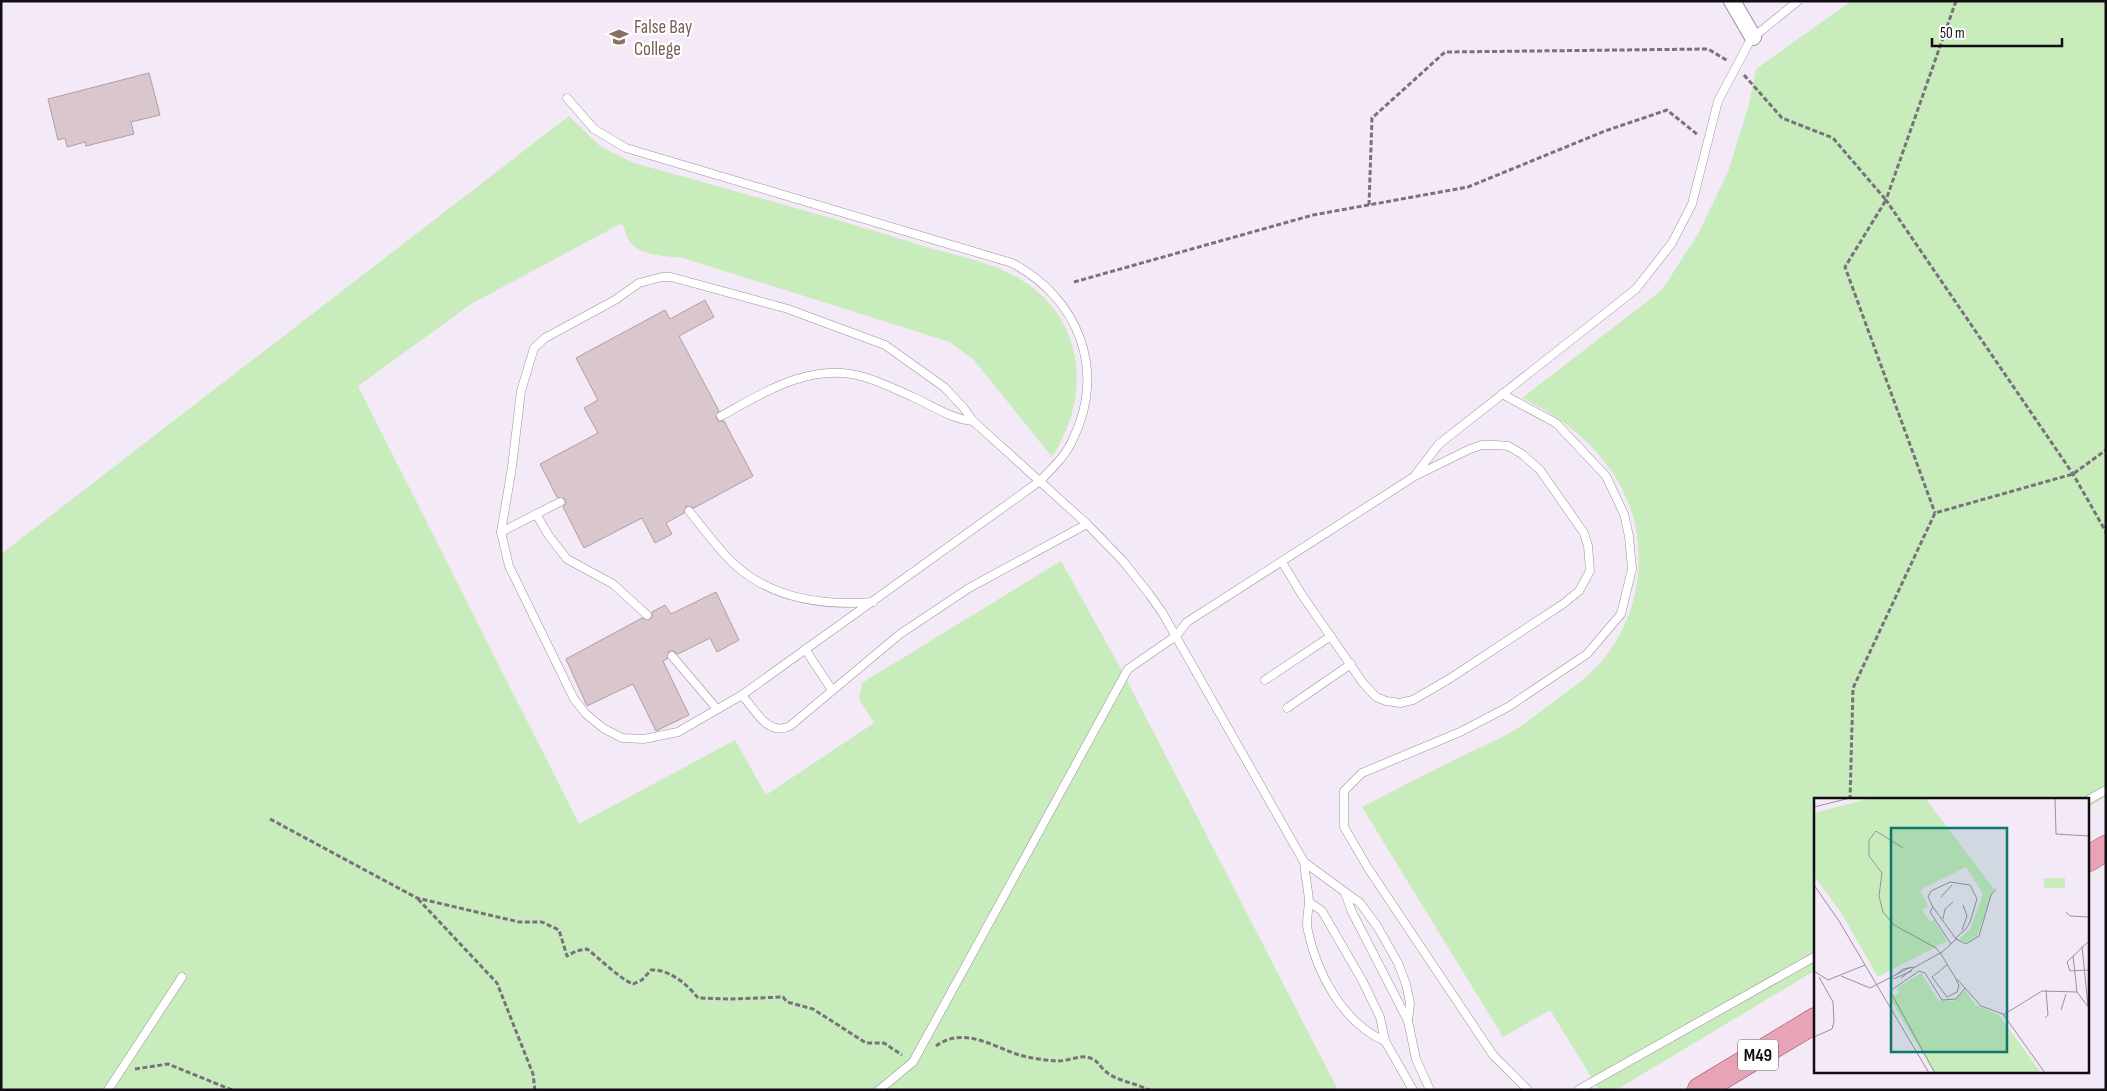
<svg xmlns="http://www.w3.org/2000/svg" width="2107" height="1091" font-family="'Sofia Sans Condensed',sans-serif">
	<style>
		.green { fill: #c8ecbc }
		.building { fill: #dac7ce; stroke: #b09ea4 }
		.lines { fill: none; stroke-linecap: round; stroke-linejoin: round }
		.lane-casing { stroke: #9c919e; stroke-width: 9 }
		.street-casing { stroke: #9c919e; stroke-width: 18 }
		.primary-casing { stroke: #92485d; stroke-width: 26 }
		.path { stroke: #79727b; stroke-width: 3; stroke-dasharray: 5 2.5; stroke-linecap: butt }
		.lane { stroke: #fff; stroke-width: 8 }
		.street { stroke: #fff; stroke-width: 16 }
		.primary { stroke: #e7a4b6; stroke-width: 25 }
		.labels { text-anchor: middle; stroke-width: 4.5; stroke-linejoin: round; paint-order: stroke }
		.shield { fill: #fff; stroke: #585659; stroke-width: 1 }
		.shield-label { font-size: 18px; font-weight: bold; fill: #110d12 }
		.education-label { font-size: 19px; fill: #785e54; stroke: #fff; text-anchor: start }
		.inset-road { fill: none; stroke: #99919b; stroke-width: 1 }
		.view { fill: #0f766e; fill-opacity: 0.15; stroke: #0f766e; stroke-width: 2.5 }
		.inset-edge { fill: none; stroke: #110d12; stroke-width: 2.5 }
	</style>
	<rect width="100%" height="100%" fill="#f4e9f7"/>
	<g class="green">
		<path d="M1851 1H2106V797L2088 807V800H1816V970L1616 1090H1599L1550 1010 1503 1037 1362 807C1397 789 1432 771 1467 754 1484 745 1503 738 1518 728 1531 719 1542 710 1555 701 1571 689 1588 677 1601 662 1635 623 1646 569 1634 520 1619 463 1573 422 1522 398L1662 290 1698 234 1728 172 1749 104 1756 69Z"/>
		<path d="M569 116 601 147 634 163C731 190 827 216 923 246 957 256 999 263 1029 285 1087 327 1089 400 1052 457L974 360 950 342 683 258C667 256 640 256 630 242 626 237 625 229 622 223L471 304 358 386 579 824 735 740 766 795 874 723 859 699 862 683 1061 561 1120 667 1338 1090H1V554Z"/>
	</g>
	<g class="building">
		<polygon points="149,73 160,115 131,122 134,134 86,146 85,142 67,147 65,138 58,140 48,99"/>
		<polygon points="705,300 714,317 679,336 719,411 716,418 719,421 724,421 753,476 694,508 686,506 684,513 666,523 672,534 655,543 642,518 584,548 563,507 566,503 565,499 557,497 540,464 598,433 584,408 598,400 576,358 665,310 670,319"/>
		<polygon points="716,592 739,640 717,652 710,638 678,654 673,651 669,651 667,659 663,661 689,715 656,731 633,684 587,706 566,659 642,618 649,620 652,617 652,612 665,605 671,614"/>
	</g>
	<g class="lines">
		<g class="lane-casing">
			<g id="lane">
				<path d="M567 98 594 129 626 148 1012 263C1078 298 1107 370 1073 439 1066 456 1052 468 1040 481L742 695 678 732 644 739 622 738 603 728 586 714 574 699 509 566 501 532 512 467 521 391 534 348 545 338 615 300 639 283 662 277H671L788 309 885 345 944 387 963 407 973 421 1087 524 1123 561 1149 594 1162 612 1304 862C1305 875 1308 888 1309 901 1309 911 1305 921 1308 931 1317 974 1344 1024 1385 1041"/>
				<polyline points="1502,394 1556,423 1606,476 1624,514 1629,536 1632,569 1621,614 1587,654 1508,707 1460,732 1362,773 1344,791 1344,827 1368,868 1493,1055 1528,1090"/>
				<path d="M721 416C765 392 812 361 864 377 881 382 897 390 913 397 933 406 951 419 973 421"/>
				<polyline points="1416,474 1439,444 1636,289 1672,243 1692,204 1718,101 1751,39 1798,1"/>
				<path d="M689 511C703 528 717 548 733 563 771 599 823 606 873 602"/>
				<polyline points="536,514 549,536 567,559 613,584 647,615"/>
				<polyline points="501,532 560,502"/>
				<polyline points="805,649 832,690"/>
				<polyline points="672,656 717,709"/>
				<polyline points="1265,680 1331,636"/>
				<path d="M742 695C755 710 768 737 790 726L900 634 969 588 1087 524"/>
				<polyline points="1287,708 1351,664"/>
				<polyline points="2088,800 2106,790"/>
				<polyline points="1304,862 1360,903 1377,926 1398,963 1406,984 1410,1003 1408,1021"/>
				<polyline points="1345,893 1352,912 1408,1021 1416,1059 1430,1090"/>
				<polyline points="1309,902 1322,911 1362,980 1380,1017 1385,1041 1413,1090"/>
				<polyline points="108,1090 182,977"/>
				<polyline points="879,1090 913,1062 1128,669 1176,636 1187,622 1415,476 1470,449 1482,445 1496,445 1508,446 1522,454 1540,470 1584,533 1588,546 1590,571 1579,591 1563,604 1449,679 1413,700 1400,703 1386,701 1376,697 1363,683 1302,595 1282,562"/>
				<polyline points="1578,1090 1816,956"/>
			</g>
		</g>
		<g class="street-casing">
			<polyline id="street" points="1732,1 1753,37"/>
		</g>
		<g class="primary-casing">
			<g id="primary">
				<polyline points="2088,859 2106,848"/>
				<polyline points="1700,1090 1816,1020"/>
			</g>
		</g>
		<g class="path">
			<polyline points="1956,1 1886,200 2073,474 2106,532"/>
			<polyline points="1744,75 1782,118 1833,138 1886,200 1845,267 1935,513"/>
			<polyline points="1369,205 1372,118 1445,52 1708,49 1728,61"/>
			<polyline points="1074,282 1313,215 1468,187 1605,131 1667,110 1698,135"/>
			<polyline points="1850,800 1853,688 1935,513 2073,474 2106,450"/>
			<path d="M270 819 417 898 519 922H542L559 930 567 956 576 951 587 949C599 958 620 979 633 984L642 980 651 970C669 969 687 984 698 998L732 999 783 997 787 1002 813 1009 866 1043H884L902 1055"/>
			<polyline points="418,899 497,983 533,1074 535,1090"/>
			<path d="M936 1046C963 1026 992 1046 1019 1055 1030 1058 1044 1060 1056 1061 1067 1062 1080 1054 1090 1058 1097 1060 1099 1065 1104 1070 1117 1082 1134 1082 1149 1090"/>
			<polyline points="135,1069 168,1064 232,1090"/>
		</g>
		<use href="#lane" class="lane"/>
		<use href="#street" class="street"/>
		<use href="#primary" class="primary"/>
	</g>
	<defs>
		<g id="school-bare" transform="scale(1.5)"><path d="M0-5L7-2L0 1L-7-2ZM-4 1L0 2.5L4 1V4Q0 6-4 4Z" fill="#8d6e63" stroke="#fff" stroke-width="2.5" paint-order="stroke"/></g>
	</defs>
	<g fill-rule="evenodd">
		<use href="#school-bare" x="619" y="37"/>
	</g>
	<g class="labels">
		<rect class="shield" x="1738" y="1039.5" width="40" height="31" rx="4"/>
		<g class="shield-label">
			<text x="1758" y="1061">M49</text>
		</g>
		<g class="education-label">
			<text x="634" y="33">False Bay<tspan x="634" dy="22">College</tspan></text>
		</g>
	</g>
	<g transform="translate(1814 798)">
		<rect width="275" height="275" fill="#f4e9f7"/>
		<path d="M58 0H111L180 91 163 138 152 145 144 142 156 131 169 96 152 69 106 92 114 108 108 112 116 123 120 122 133 143 64 179 28 116 0 78V15ZM230 80H251V90H230ZM107 175 124 202 140 203 150 192 162 207 185 217 227 275H120L76 201 85 195 83 190Z" fill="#c8ecbc"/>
		<path class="inset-road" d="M241 0 242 36 275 38M0 9 36 0M89 50 62 33 55 42V58L68 75 65 98 69 114 80 127 122 150 127 156 142 181 145 188 143 194 133 199 118 179 133 167M0 87 25 123 115 275M127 99 138 87M119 109 116 114 137 146M252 114 256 118 275 119M129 121 131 111 139 104M148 132 153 118 149 107M275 143 253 164 256 173 275 172M268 148 274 208M259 158 263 194 275 210M0 173 14 182 51 167M82 177 89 171 101 169 128 154 137 146 142 141 143 139 148 134 152 131 156 124 163 101 156 87 136 84 117 93 114 99 119 109 142 141 152 146 165 138 177 97 182 91M27 178 56 190 97 169M87 180 101 169M79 181 98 173M143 181 167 208 189 216 231 275M247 212 252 196M189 217 228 193 263 194M231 220 234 217 232 192M0 239 18 231 20 224 19 204 5 179M121 275 76 193 105 173 111 175 128 202 142 201 151 190"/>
		<path class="view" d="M77 30H193V254H77Z"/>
		<rect width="275" height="275" class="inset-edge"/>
	</g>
	<rect width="2107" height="1091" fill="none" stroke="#110d12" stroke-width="5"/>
	<path d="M1932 38v8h130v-8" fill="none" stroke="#110d12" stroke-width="2.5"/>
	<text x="1940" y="38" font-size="15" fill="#110d12" stroke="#ffffff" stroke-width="4" paint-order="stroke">50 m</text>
</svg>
